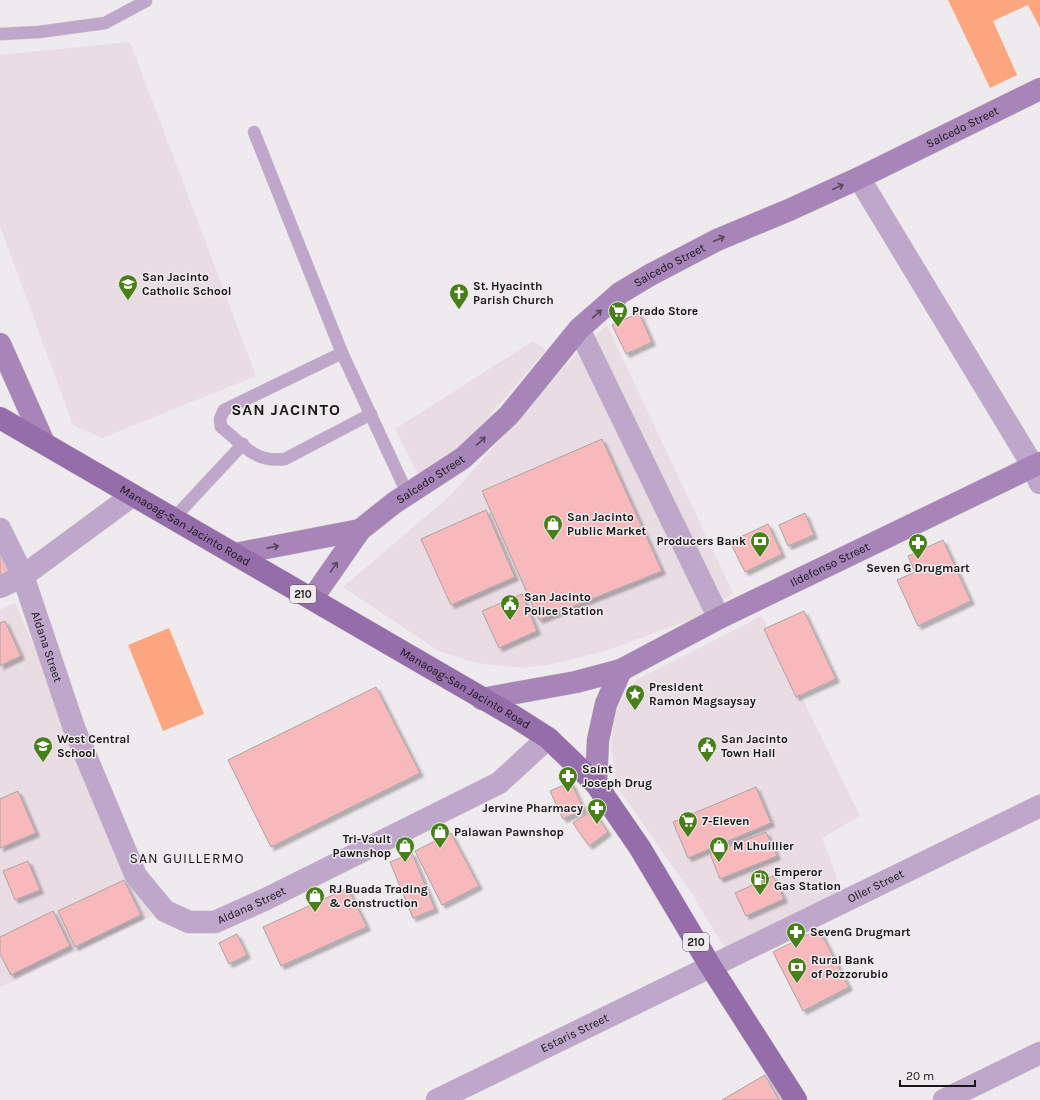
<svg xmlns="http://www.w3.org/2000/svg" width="1040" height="1100" font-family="Karla,sans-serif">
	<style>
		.built { fill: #e9dce3 }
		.green { fill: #fca680 }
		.building { fill: #f8b9bd; stroke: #aaa4a4; filter: url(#shadow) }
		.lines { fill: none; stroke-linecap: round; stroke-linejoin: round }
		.lane-casing { stroke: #cdc8cb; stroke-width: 13 }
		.street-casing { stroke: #cdc8cb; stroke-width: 23 }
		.secondary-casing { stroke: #cdc8cb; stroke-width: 23 }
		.primary-casing { stroke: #cdc8cb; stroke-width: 23 }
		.lane { stroke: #bea7ca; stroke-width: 12 }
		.street { stroke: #bea7ca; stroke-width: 22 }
		.secondary { stroke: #a785b8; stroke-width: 22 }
		.primary { stroke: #966dab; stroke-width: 22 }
		.oneway { stroke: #58485f }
		.labels { text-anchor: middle; stroke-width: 3; stroke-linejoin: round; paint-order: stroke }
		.shield { fill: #efeaed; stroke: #585657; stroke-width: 1 }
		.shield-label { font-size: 11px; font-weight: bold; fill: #181617 }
		.street-label { font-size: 12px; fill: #181617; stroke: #efeaed }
		.poi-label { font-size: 12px; font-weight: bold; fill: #181617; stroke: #efeaed; text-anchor: start }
		.quarter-label { font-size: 14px; letter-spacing: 1px; fill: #181617; stroke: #efeaed }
		.district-label { font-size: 16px; font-weight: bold; letter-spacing: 1px; fill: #181617; stroke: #efeaed }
	</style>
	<defs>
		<filter id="shadow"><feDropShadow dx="3.5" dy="3.5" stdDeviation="1" flood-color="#0004"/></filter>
	</defs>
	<rect width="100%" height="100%" fill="#efeaed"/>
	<g class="built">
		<polygon points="130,42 256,376 102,438 73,425 0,226 0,55"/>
		<polygon points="607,325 733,593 695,618 605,651 548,665 522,668 476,663 439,651 343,587 452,494 574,356"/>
		<polygon points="533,341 546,350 465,444 418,474 395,429"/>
		<polygon points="15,603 152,916 0,987 0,610"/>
		<polygon points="762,616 860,816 822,838 843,894 727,952 692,894 618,788 611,748 614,716 624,696 636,680"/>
	</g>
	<g class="green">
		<polygon points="948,0 1040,0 1040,28 1028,5 993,21 1017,75 990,88"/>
		<polygon points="169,628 204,714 163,731 128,645"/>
	</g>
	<g class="building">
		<polygon points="639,313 652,342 626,354 612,325"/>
		<polygon points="602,439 662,571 539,620 482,491"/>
		<polygon points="486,510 515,577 451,605 421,539"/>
		<polygon points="805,513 814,535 788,546 779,525"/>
		<polygon points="768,524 782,554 745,572 730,542"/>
		<polygon points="943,540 971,601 918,626 897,580 915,572 908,556"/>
		<polygon points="0,546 14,575 0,582"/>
		<polygon points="522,594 537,631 499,648 482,611"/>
		<polygon points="804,611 836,679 796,697 764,629"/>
		<polygon points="5,621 21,656 0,666 0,623"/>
		<polygon points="376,687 420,773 271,847 228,760"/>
		<polygon points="571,782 584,810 563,819 550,791"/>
		<polygon points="756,787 771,823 688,858 673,822"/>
		<polygon points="18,791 36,833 0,848 0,799"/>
		<polygon points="593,810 608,832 589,846 573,823"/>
		<polygon points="766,832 777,856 720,879 710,854"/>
		<polygon points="451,833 479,886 442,905 415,851"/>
		<polygon points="412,853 435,909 413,918 390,862"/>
		<polygon points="28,861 40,890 15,900 3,871"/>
		<polygon points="773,876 784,899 746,916 735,893"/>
		<polygon points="124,880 141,915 75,947 58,911"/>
		<polygon points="348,888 367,927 281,966 263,927"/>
		<polygon points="53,911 70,946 11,975 0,954 0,937"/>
		<polygon points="819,929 849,987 803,1011 773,952"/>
		<polygon points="237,934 247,955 229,964 219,943"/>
		<polygon points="765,1075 779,1100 722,1100"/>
	</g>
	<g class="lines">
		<g class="lane-casing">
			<g id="lane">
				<polyline points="0,34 39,32 105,23 146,1"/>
				<polyline points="254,132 342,353 408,495"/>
				<path d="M342 353 224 410 220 419 221 427C244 445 254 463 285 459L371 414"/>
				<polyline points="174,518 243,444"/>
			</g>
		</g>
		<g class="street-casing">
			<g id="street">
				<polyline points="859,178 1033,466 1040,483"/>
				<polyline points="579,329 719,618"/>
				<path id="s1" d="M0 529 23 576 74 728 136 876 165 911 189 922H215L266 899 499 783 548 738"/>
				<polyline points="0,587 23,576 133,495"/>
				<path id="s2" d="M437 1100 1040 806"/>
				<polyline points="944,1100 1040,1053"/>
			</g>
		</g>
		<g class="secondary-casing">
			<g id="secondary">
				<polyline points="0,344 44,443"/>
				<polyline points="235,554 360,530"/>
				<path id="s3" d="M312 599 360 530 394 503 463 458 509 415 579 329 620 293 650 275 717 240 789 210 859 178 1040 89"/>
				<path id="s4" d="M482 699 576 682 621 670 719 618 1040 463"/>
				<polyline points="596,784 598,740 606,704 621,670"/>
			</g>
		</g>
		<g class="primary-casing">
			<g id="primary">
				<path id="s5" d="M0 418 515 717 548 738 596 784 640 848 711 967 796 1100"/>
			</g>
		</g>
		<use href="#lane" class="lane"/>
		<use href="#street" class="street"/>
		<use href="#secondary" class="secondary"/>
		<use href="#primary" class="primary"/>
	</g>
	<defs><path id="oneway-shaft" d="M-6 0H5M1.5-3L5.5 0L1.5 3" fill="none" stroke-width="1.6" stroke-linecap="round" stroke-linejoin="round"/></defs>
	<g class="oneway">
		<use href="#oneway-shaft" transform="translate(838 187) rotate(-25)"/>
		<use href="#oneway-shaft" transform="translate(719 239) rotate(-24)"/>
		<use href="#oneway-shaft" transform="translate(597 314) rotate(-41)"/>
		<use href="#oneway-shaft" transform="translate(481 441) rotate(-43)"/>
		<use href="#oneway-shaft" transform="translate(273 547) rotate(-11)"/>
		<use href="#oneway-shaft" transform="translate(334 567) rotate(-55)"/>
	</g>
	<defs>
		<g id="school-pin" transform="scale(1)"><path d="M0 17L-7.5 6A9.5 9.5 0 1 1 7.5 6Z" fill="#488018" stroke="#efeaed"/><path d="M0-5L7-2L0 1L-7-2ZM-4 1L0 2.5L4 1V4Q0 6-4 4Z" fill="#fff"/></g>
		<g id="church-pin" transform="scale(1)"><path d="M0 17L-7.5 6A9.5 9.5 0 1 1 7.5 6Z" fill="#488018" stroke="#efeaed"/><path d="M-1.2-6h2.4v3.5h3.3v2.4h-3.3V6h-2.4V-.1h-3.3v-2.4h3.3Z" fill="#fff"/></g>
		<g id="supermarket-pin" transform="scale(1)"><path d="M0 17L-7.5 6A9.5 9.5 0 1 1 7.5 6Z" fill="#488018" stroke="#efeaed"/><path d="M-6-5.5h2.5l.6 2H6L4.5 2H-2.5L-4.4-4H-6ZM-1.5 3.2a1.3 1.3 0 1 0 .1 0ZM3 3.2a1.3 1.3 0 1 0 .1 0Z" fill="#fff"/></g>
		<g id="shop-pin" transform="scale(1)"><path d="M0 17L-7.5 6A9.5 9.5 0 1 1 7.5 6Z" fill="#488018" stroke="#efeaed"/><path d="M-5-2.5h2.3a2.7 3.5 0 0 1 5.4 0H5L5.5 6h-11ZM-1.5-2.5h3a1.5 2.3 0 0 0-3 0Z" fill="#fff"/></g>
		<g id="bank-pin" transform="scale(1)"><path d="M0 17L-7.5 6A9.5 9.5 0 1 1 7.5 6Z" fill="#488018" stroke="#efeaed"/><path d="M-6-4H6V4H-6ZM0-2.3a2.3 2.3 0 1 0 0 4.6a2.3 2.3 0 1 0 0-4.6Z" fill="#fff"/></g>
		<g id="pharmacy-pin" transform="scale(1)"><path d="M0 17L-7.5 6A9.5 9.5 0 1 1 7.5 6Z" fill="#488018" stroke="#efeaed"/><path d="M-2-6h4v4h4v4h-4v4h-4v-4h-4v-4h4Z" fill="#fff"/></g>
		<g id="civic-pin" transform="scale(1)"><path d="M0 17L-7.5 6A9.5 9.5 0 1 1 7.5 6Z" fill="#488018" stroke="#efeaed"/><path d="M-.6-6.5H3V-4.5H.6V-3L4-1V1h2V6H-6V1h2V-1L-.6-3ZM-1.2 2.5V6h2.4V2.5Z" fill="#fff"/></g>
		<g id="sight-pin" transform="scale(1)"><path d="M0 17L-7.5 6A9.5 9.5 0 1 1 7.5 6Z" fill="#488018" stroke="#efeaed"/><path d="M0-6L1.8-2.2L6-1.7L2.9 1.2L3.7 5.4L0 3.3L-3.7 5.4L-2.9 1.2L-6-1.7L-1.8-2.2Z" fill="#fff"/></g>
		<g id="fuel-pin" transform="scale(1)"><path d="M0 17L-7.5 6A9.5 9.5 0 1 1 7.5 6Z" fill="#488018" stroke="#efeaed"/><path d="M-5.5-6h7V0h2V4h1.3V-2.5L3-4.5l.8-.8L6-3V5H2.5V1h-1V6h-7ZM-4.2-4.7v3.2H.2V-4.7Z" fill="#fff"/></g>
	</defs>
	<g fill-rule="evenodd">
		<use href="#school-pin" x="128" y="284"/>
		<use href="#church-pin" x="459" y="293"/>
		<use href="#supermarket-pin" x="618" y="311"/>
		<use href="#shop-pin" x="553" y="524"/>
		<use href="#bank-pin" x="760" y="541"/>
		<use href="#pharmacy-pin" x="918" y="543"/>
		<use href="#civic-pin" x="510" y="604"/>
		<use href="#sight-pin" x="635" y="694"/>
		<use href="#school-pin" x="43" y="746"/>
		<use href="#civic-pin" x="707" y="746"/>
		<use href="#pharmacy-pin" x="568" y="776"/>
		<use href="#pharmacy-pin" x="597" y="808"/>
		<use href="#supermarket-pin" x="688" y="821"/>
		<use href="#shop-pin" x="440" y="832"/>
		<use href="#shop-pin" x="405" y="846"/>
		<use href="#shop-pin" x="719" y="846"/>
		<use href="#fuel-pin" x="760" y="879"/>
		<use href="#shop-pin" x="315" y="896"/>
		<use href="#pharmacy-pin" x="796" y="932"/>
		<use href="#bank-pin" x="797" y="967"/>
	</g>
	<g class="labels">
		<g class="shield">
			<rect x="290" y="585" width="26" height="18" rx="3"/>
			<rect x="683" y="933" width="26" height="18" rx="3"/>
		</g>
		<g class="shield-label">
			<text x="303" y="598">210</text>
			<text x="696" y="946">210</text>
		</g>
		<g class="street-label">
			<text dy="4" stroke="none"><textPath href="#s3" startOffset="819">Salcedo Street</textPath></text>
			<text dy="4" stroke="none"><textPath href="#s3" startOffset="495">Salcedo Street</textPath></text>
			<text dy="4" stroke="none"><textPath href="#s3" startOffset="171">Salcedo Street</textPath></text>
			<text dy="4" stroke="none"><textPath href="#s5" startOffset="214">Manaoag-San Jacinto Road</textPath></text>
			<text dy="4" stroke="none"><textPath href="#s4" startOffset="376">Ildefonso Street</textPath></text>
			<text dy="4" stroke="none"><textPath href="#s1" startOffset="127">Aldana Street</textPath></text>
			<text dy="4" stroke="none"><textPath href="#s5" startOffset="538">Manaoag-San Jacinto Road</textPath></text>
			<text dy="4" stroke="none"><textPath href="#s2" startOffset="488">Oller Street</textPath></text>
			<text dy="4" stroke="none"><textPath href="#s1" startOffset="511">Aldana Street</textPath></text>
			<text dy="4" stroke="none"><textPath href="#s2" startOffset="153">Estaris Street</textPath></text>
		</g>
		<g class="poi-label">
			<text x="142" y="281">San Jacinto<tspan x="142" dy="14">Catholic School</tspan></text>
			<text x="473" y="290">St. Hyacinth<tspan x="473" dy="14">Parish Church</tspan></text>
			<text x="632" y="315">Prado Store</text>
			<text x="567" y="521">San Jacinto<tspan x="567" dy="14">Public Market</tspan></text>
			<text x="746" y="545" text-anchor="end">Producers Bank</text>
			<text x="918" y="572" text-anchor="middle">Seven G Drugmart</text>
			<text x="524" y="601">San Jacinto<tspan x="524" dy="14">Police Station</tspan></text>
			<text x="649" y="691">President<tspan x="649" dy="14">Ramon Magsaysay</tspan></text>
			<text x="57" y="743">West Central<tspan x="57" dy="14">School</tspan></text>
			<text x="721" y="743">San Jacinto<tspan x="721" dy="14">Town Hall</tspan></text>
			<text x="582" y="773">Saint<tspan x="582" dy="14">Joseph Drug</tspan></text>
			<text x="583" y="812" text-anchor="end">Jervine Pharmacy</text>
			<text x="702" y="825">7-Eleven</text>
			<text x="454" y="836">Palawan Pawnshop</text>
			<text x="391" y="843" text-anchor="end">Tri-Vault<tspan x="391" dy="14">Pawnshop</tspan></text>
			<text x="733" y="850">M Lhuillier</text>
			<text x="774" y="876">Emperor<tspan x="774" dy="14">Gas Station</tspan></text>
			<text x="329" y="893">RJ Buada Trading<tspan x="329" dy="14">&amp; Construction</tspan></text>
			<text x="810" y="936">SevenG Drugmart</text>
			<text x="811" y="964">Rural Bank<tspan x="811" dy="14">of Pozzorubio</tspan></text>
		</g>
		<g class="quarter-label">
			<text x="187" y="863">SAN GUILLERMO</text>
		</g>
		<g class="district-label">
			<text x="286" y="415">SAN JACINTO</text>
		</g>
	</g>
	<path d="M900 1080v6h75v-6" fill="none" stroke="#181617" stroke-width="2"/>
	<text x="906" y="1080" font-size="12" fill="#181617" stroke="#efeaed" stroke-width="3" paint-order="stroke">20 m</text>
</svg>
